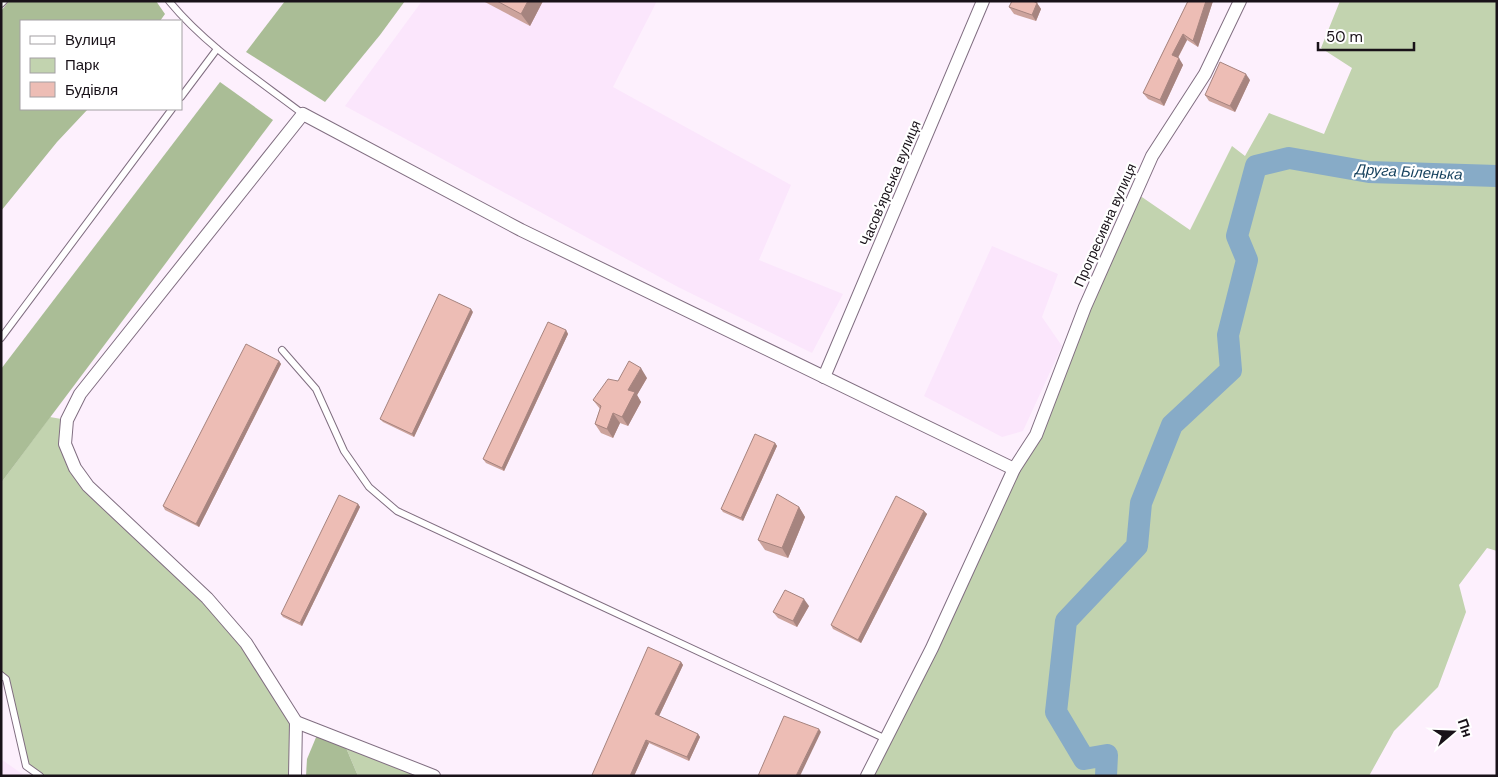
<svg xmlns="http://www.w3.org/2000/svg" width="1498" height="777" font-family="'DM Sans',sans-serif">
	<style>
		.built { fill: #fbe6fc }
		.green { fill: #c2d3af }
		.forest { fill: #aabd96 }
		.lines { fill: none; stroke-linecap: round; stroke-linejoin: round }
		.river { stroke: #87abc7; stroke-width: 22 }
		.lane-casing { stroke: #806e81; stroke-width: 8 }
		.street-casing { stroke: #806e81; stroke-width: 14 }
		.lane { stroke: #fff; stroke-width: 6 }
		.street { stroke: #fff; stroke-width: 12 }
		.wall { fill: #cca39c }
		.shaded-wall { fill: #a6847f }
		.building { fill: #edbdb5; stroke: #a6847f }
		.labels { text-anchor: middle; stroke-width: 4.5; stroke-linejoin: round; paint-order: stroke }
		.street-label { font-size: 14px; fill: #191219; stroke: #fff }
		.water-label { font-size: 15px; font-style: italic; fill: #133f5c; stroke: #fff }
	</style>
	<rect width="100%" height="100%" fill="#fdf0fd"/>
	<g class="built">
		<polygon points="422,1 657,1 613,87 791,185 759,260 843,294 812,353 678,287 345,106"/>
		<polygon points="992,246 1058,274 1042,317 1062,346 1023,431 1002,437 924,396"/>
		<polygon points="1,759 25,776 1,776"/>
	</g>
	<g class="green">
		<polygon points="1340,1 1497,1 1497,551 1487,548 1459,585 1466,612 1438,687 1394,731 1369,776 867,776 1036,435 1136,193 1190,230 1232,146 1245,156 1269,113 1324,134 1352,68 1321,48"/>
		<polygon points="50,417 67,420 75,468 207,598 296,722 295,776 40,776 26,766 6,679 1,675 1,483"/>
		<polygon points="344,743 430,776 358,776"/>
	</g>
	<g class="forest">
		<polygon points="9,1 156,1 165,14 160,21 21,21 21,109 88,109 57,142 1,211 1,11"/>
		<polygon points="285,1 405,1 380,35 325,102 246,52"/>
		<polygon points="220,82 273,120 1,483 1,369"/>
		<polygon points="317,735 344,743 358,776 306,776 307,759"/>
	</g>
	<g class="lines">
		<polyline class="river" points="1106,776 1107,755 1084,759 1056,712 1066,621 1137,546 1141,503 1172,425 1231,370 1228,335 1247,260 1237,236 1256,166 1289,158 1369,172 1497,176"/>
		<g class="lane-casing">
			<g id="lane">
				<path d="M169 1C206 46 257 79 303 114"/>
				<polyline points="1,4 4,1"/>
				<polyline points="181,97 217,49"/>
				<polyline points="1,338 172,109"/>
				<polyline points="282,350 316,389 344,451 369,487 397,511 886,739"/>
				<polyline points="1,675 6,679 26,766 40,776"/>
			</g>
		</g>
		<g class="street-casing">
			<g id="street">
				<polyline points="824,377 983,1"/>
				<polyline points="296,722 434,776"/>
				<polyline points="295,776 296,722 246,643 207,598 88,486 75,468 65,444 67,420 80,394 303,114 521,230 1014,469"/>
				<polyline points="867,776 932,648 1014,469 1036,435 1085,307 1152,156 1205,74 1240,1"/>
			</g>
		</g>
		<use href="#lane" class="lane"/>
		<use href="#street" class="street"/>
	</g>
	<g class="wall">
		<polygon points="483,1 543,1 530,26"/>
		<polygon points="1188,1 1213,1 1198,47 1187,40 1178,58 1183,65 1164,106 1148,99 1143,93"/>
		<polygon points="1037,3 1041,9 1036,21 1014,14 1009,7"/>
		<polygon points="1250,80 1235,112 1209,101 1205,95"/>
		<polygon points="473,312 414,437 383,422 380,419"/>
		<polygon points="566,330 568,334 504,471 486,463 483,459"/>
		<polygon points="279,361 281,364 199,527 165,510 163,506"/>
		<polygon points="647,378 637,395 641,402 628,426 620,423 613,438 601,433 595,424 600,409 593,400 618,381"/>
		<polygon points="775,443 777,446 743,521 723,512 721,509"/>
		<polygon points="358,504 360,507 302,626 283,617 281,614"/>
		<polygon points="799,507 805,517 788,558 765,550 758,540"/>
		<polygon points="924,511 927,514 861,643 833,629 831,625"/>
		<polygon points="809,606 797,627 778,618 773,612"/>
		<polygon points="681,662 683,665 659,716 698,734 700,737 689,761 649,743 634,776 592,776 592,775"/>
	</g>
	<g class="shaded-wall">
		<polygon points="528,1 543,1 530,26 521,14"/>
		<polygon points="1032,1 1038,1 1037,3 1041,9 1036,21 1032,15"/>
		<polygon points="1206,1 1213,1 1198,47 1193,41"/>
		<polygon points="1183,34 1187,40 1176,61 1172,55"/>
		<polygon points="1179,58 1183,65 1164,106 1160,100"/>
		<polygon points="1246,74 1250,80 1235,112 1230,106"/>
		<polygon points="471,309 473,312 414,437 412,434"/>
		<polygon points="566,330 568,334 504,471 502,468"/>
		<polygon points="279,361 281,364 199,527 196,524"/>
		<polygon points="641,368 647,378 637,395 641,402 628,426 622,417 628,390"/>
		<polygon points="613,413 620,423 613,438 607,429"/>
		<polygon points="775,443 777,446 743,521 741,518"/>
		<polygon points="358,504 360,507 302,626 300,623"/>
		<polygon points="799,507 805,517 788,558 782,548"/>
		<polygon points="924,511 927,514 861,643 858,640"/>
		<polygon points="804,599 809,606 797,627 793,621"/>
		<polygon points="681,662 683,665 658,718 655,714"/>
		<polygon points="819,729 821,732 800,776 796,776"/>
		<polygon points="698,734 700,737 689,761 687,757"/>
		<polygon points="646,740 649,743 634,776 630,776"/>
	</g>
	<g class="building">
		<polygon points="497,1 528,1 521,14"/>
		<polygon points="1012,1 1033,1 1037,3 1032,15 1009,7"/>
		<polygon points="1188,1 1206,1 1193,41 1183,34 1172,55 1179,58 1160,100 1143,93"/>
		<polygon points="1220,62 1246,74 1230,106 1205,95"/>
		<polygon points="439,294 471,309 412,434 380,419"/>
		<polygon points="548,322 566,330 502,468 483,459"/>
		<polygon points="246,344 279,361 196,524 163,506"/>
		<polygon points="629,361 641,368 628,390 635,392 622,417 613,413 607,429 595,424 601,406 593,400 608,379 618,381"/>
		<polygon points="755,434 775,443 741,518 721,509"/>
		<polygon points="777,494 799,507 782,548 758,540"/>
		<polygon points="339,495 358,504 300,623 281,614"/>
		<polygon points="896,496 924,511 858,640 831,625"/>
		<polygon points="785,590 804,599 793,621 773,612"/>
		<polygon points="648,647 681,662 655,714 698,734 687,757 646,740 630,776 594,776 592,775"/>
		<polygon points="784,716 819,729 796,776 758,776"/>
	</g>
	<g class="labels">
		<g class="street-label">
			<text transform="translate(890 183) rotate(-67)" y="5">Часов'ярська вулиця</text>
			<text transform="translate(1105 225) rotate(-66)" y="5">Прогресивна вулиця</text>
		</g>
		<g class="water-label">
			<text transform="translate(1409 172) rotate(3)" y="5">Друга Біленька</text>
		</g>
	</g>
	<rect width="1498" height="777" fill="none" stroke="#191219" stroke-width="5"/>
	<rect x="20" y="20" width="162" height="90" fill="#ffffff" stroke="#a3a0a3"/>
	<rect x="30" y="36" width="25" height="8" fill="#ffffff" stroke="#a3a0a3"/>
	<text x="65" y="45" font-size="15" fill="#191219">Вулиця</text>
	<rect x="30" y="58" width="25" height="15" fill="#c2d3af" stroke="#a3a0a3"/>
	<text x="65" y="70" font-size="15" fill="#191219">Парк</text>
	<rect x="30" y="82" width="25" height="15" fill="#edbdb5" stroke="#a3a0a3"/>
	<text x="65" y="95" font-size="15" fill="#191219">Будівля</text>
	<g transform="translate(1453 732) rotate(71)" stroke="#ffffff" stroke-width="4" paint-order="stroke">
	<path d="M0-4L9 19L0 12L-9 19Z" fill="#191219"/>
	<text y="-8" font-size="14" font-weight="bold" text-anchor="middle" fill="#191219">Пн</text>
	</g>
	<path d="M1318 42v8h96v-8" fill="none" stroke="#191219" stroke-width="2.5"/>
	<text x="1326" y="42" font-size="15" fill="#191219" stroke="#ffffff" stroke-width="4" paint-order="stroke">50 m</text>
</svg>
